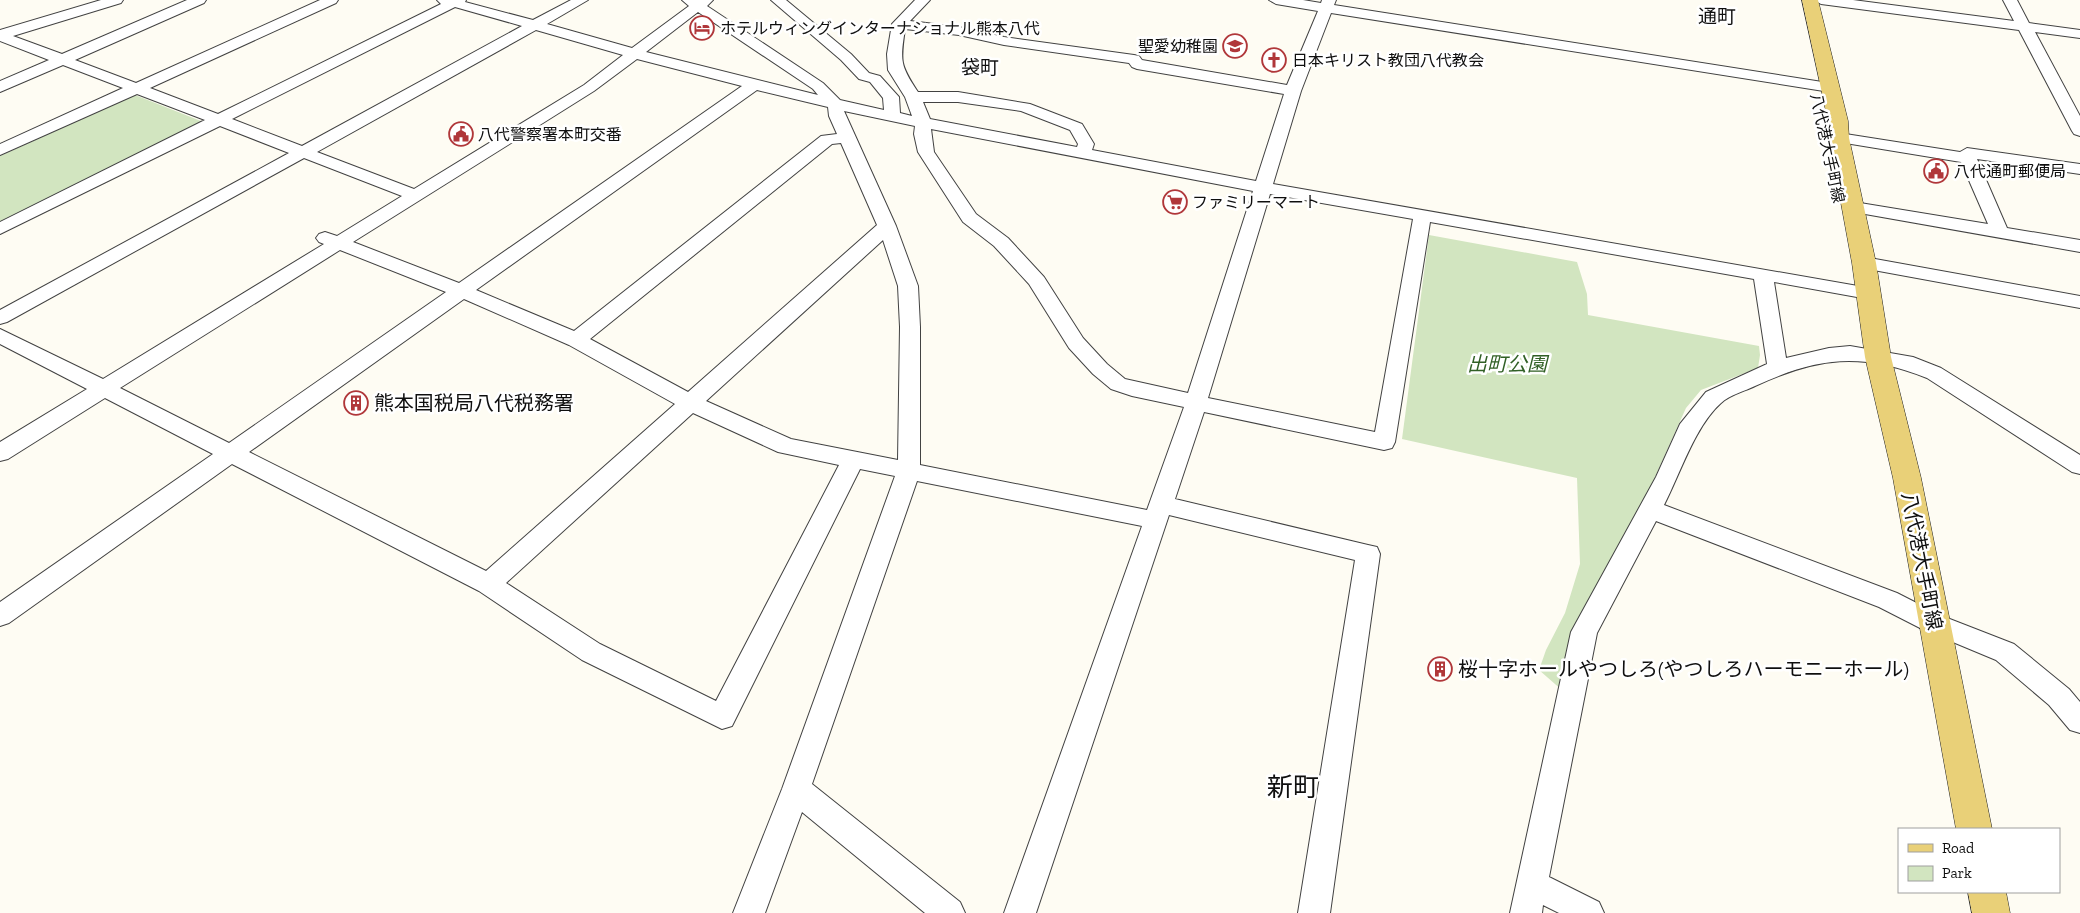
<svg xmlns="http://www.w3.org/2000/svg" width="2080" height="913" font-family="'Zilla Slab','Noto Sans JP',serif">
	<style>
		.green { fill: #d2e5c0 }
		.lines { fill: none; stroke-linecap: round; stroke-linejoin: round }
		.minor-casing { stroke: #424242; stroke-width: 2 }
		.major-casing { stroke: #202020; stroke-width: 1 }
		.minor { fill: #fff; fill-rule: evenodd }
		.major { fill: #e9d078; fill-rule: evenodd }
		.labels { text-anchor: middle; stroke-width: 5; stroke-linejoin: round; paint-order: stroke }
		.far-poi-label { font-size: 16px; fill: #0f0f0f; stroke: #fff; text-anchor: start }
		.far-street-label { font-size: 16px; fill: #0f0f0f; stroke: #fff }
		.far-quarter-label { font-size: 19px; fill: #0f0f0f; stroke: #fff }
		.park-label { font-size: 20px; font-style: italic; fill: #316026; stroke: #fff }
		.poi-label { font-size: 20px; fill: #0f0f0f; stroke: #fff; text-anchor: start }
		.street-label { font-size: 20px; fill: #0f0f0f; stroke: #fff }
		.near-quarter-label { font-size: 26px; fill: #0f0f0f; stroke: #fff }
	</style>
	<rect width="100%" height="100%" fill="#fefcf3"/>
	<g class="green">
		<polygon points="135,95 206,123 0,224 0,156"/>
		<polygon points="1429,235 1577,262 1587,294 1588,315 1759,346 1760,355 1758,368 1701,390 1686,408 1642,506 1563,691 1539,670 1546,650 1565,613 1580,564 1577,478 1402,439"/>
	</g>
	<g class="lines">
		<g class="minor-casing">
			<g id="minor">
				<path d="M101 0H123L121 3 13 36 62 54 187 0H206L204 3 75 60 136 83 320 0H338L336 3 150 88 218 114 441 4 437 0H466L465 2 533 20 571 0H588L547 24 632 48 689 6 682 0H713L707 6 823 83 840 100 884 110 883 98 870 82 859 79 841 60 771 0H786L851 54 869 73 880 76 899 97 900 113 912 116 905 97 888 70 887 54 892 24 915 0H930L910 21 959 27 1004 37 1134 55 1139 56 1142 60 1287 85 1318 11 1276 4 1269 0H1303L1321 3 1322 0H1336L1334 5 1835 84 1838 87 1835 90 1830 92 1331 13 1301 91 1273 184 1875 289 1878 293 1875 297 1868 299 1774 282 1786 358 1829 348 1850 346 1913 357 1941 368 2080 455V474L2072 472 1927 378C1861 352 1818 357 1755 386 1745 391 1729 395 1721 403 1695 426 1680 474 1664 505L1897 593 1942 616 2014 644 2069 689 2080 702V733L2070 730 2049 705 1996 660 1924 630 1879 607 1656 521 1597 633 1549 877 1599 902 1604 913H1559L1543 905 1542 913H1510L1571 632 1656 477 1680 424 1706 392 1767 364 1754 279 1430 222 1395 442 1392 448 1384 450 1204 412 1175 499 1368 545 1377 547 1380 554 1330 913H1298L1355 560 1169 515 1036 913H1004L1142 526 917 481 812 784 960 902 965 913H925L802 812 765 913H733L782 789 895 476 860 469 732 726 722 729 582 660 479 591 232 464 9 623 0 626V602L213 454 105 398 8 459 0 461V442L87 389 0 344V329L103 379 324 244 319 242 316 238 319 234 325 232 337 236 402 196 304 158 7 322 0 324V310L289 153 220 126 0 234V222L205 120 137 94 0 155V144L123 88 63 65 0 92V81L49 60 0 41V30ZM455 7 522 26 302 146 232 119ZM698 12 813 89 818 95 646 52ZM905 29 959 35 1004 45 1129 63 1132 67 1137 69 1284 94 1256 181 1092 150 1094 144 1082 124 1030 104 958 92H918C900 65 900 61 905 29ZM536 30 623 55 584 85 414 189 317 152ZM637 59 742 86 459 283 353 242 594 91ZM757 90 828 107 829 116 837 134 821 136 574 331 476 290ZM923 102H958L1021 111 1070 130 1078 144 1077 147 930 119ZM844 111 915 126 914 134 918 152 963 222 994 246 1029 284 1069 348 1093 374 1111 389 1132 396 1184 407 1147 510 920 465V327L918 286 896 226ZM931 129 1253 191 1188 393 1125 379 1107 364 1083 338 1044 277 1008 238 976 214 934 152ZM841 143 877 225 688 392 590 339 832 144ZM1270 194 1413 219 1375 432 1208 398ZM883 240 898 286 900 327 898 460 791 439 706 401ZM340 250 446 292 229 443 120 388ZM464 299 569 345 675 404 486 571 249 452ZM693 413 778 452 839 465 716 701 600 644 506 583Z"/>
				<polygon points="1814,0 1853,0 2014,21 2003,0 2017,0 2029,23 2080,30 2080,38 2035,32 2080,116 2080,136 2074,134 2072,131 2019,30 1821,4"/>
				<polygon points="1839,133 1960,152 1967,148 2080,164 2080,174 1977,159 2007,228 2080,240 2080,252 1848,211 1845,207 1848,203 1854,202 1988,224 1961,162 1833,141 1831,138 1833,135"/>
				<polygon points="1864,257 2080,296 2080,308 1857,267 1855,263 1857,259"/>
			</g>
		</g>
		<g class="major-casing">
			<g id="major">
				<polygon points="1802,0 1818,0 1848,121 1849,138 1876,263 1891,357 1921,478 1992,829 1956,829 1893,478 1865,357 1852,263 1829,138 1828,121"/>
				<polygon points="1968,892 2006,892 2010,913 1972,913"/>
			</g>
		</g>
		<use href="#minor" class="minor"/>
		<use href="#major" class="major"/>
	</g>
	<defs>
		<g id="hotel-ring" transform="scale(1.25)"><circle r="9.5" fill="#fff" stroke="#b0373a" stroke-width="1.5"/><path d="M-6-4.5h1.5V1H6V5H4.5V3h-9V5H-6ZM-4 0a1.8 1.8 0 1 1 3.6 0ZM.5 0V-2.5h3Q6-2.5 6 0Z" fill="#b0373a"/></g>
		<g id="school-ring" transform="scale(1.25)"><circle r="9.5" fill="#fff" stroke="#b0373a" stroke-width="1.5"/><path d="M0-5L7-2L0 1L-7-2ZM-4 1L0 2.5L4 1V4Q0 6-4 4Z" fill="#b0373a"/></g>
		<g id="church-ring" transform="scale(1.25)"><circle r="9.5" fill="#fff" stroke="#b0373a" stroke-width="1.5"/><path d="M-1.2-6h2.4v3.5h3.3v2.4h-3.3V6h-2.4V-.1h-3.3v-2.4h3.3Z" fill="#b0373a"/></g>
		<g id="civic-ring" transform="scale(1.25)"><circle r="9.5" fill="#fff" stroke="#b0373a" stroke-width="1.5"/><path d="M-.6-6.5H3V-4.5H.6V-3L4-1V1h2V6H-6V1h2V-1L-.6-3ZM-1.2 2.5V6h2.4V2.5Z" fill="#b0373a"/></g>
		<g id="supermarket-ring" transform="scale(1.25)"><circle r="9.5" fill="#fff" stroke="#b0373a" stroke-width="1.5"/><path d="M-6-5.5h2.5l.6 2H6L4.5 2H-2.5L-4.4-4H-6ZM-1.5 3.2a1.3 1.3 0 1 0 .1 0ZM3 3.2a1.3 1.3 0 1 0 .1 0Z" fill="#b0373a"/></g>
		<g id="building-ring" transform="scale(1.25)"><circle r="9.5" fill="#fff" stroke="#b0373a" stroke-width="1.5"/><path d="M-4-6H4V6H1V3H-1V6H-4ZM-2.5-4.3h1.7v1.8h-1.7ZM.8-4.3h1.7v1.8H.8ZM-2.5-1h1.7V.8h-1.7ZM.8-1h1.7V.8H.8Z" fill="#b0373a"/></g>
	</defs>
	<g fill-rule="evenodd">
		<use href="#hotel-ring" x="702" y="28"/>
		<use href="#school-ring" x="1235" y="46"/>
		<use href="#church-ring" x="1274" y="60"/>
		<use href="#civic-ring" x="461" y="134"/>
		<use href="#civic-ring" x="1936" y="171"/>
		<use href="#supermarket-ring" x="1175" y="202"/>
		<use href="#building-ring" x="356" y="403"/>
		<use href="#building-ring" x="1440" y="669"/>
	</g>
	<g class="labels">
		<g class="far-poi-label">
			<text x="720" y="34">ホテルウィングインターナショナル熊本八代</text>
			<text x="1218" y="52" text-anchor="end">聖愛幼稚園</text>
			<text x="1292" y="66">日本キリスト教団八代教会</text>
			<text x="478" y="140">八代警察署本町交番</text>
			<text x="1954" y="177">八代通町郵便局</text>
			<text x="1192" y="208">ファミリーマート</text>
		</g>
		<g class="far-street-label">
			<text transform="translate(1828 148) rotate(78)" y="6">八代港大手町線</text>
		</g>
		<g class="far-quarter-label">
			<text x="1717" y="23">通町</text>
			<text x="980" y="74">袋町</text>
		</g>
		<g class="park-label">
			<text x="1507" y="371">出町公園</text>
		</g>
		<g class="poi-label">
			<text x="374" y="410">熊本国税局八代税務署</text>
			<text x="1458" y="676">桜十字ホールやつしろ(やつしろハーモニーホール)</text>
		</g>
		<g class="street-label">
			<text transform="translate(1922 561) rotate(79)" y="7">八代港大手町線</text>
		</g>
		<g class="near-quarter-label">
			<text x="1293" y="796">新町</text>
		</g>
	</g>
	<rect x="1898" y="828" width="162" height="65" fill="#ffffff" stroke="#9f9f9f"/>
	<rect x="1908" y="844" width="25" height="8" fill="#e9d078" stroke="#9f9f9f"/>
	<text x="1942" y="853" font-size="15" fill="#0f0f0f">Road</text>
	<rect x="1908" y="866" width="25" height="15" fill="#d2e5c0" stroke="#9f9f9f"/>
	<text x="1942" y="878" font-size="15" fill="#0f0f0f">Park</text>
</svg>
